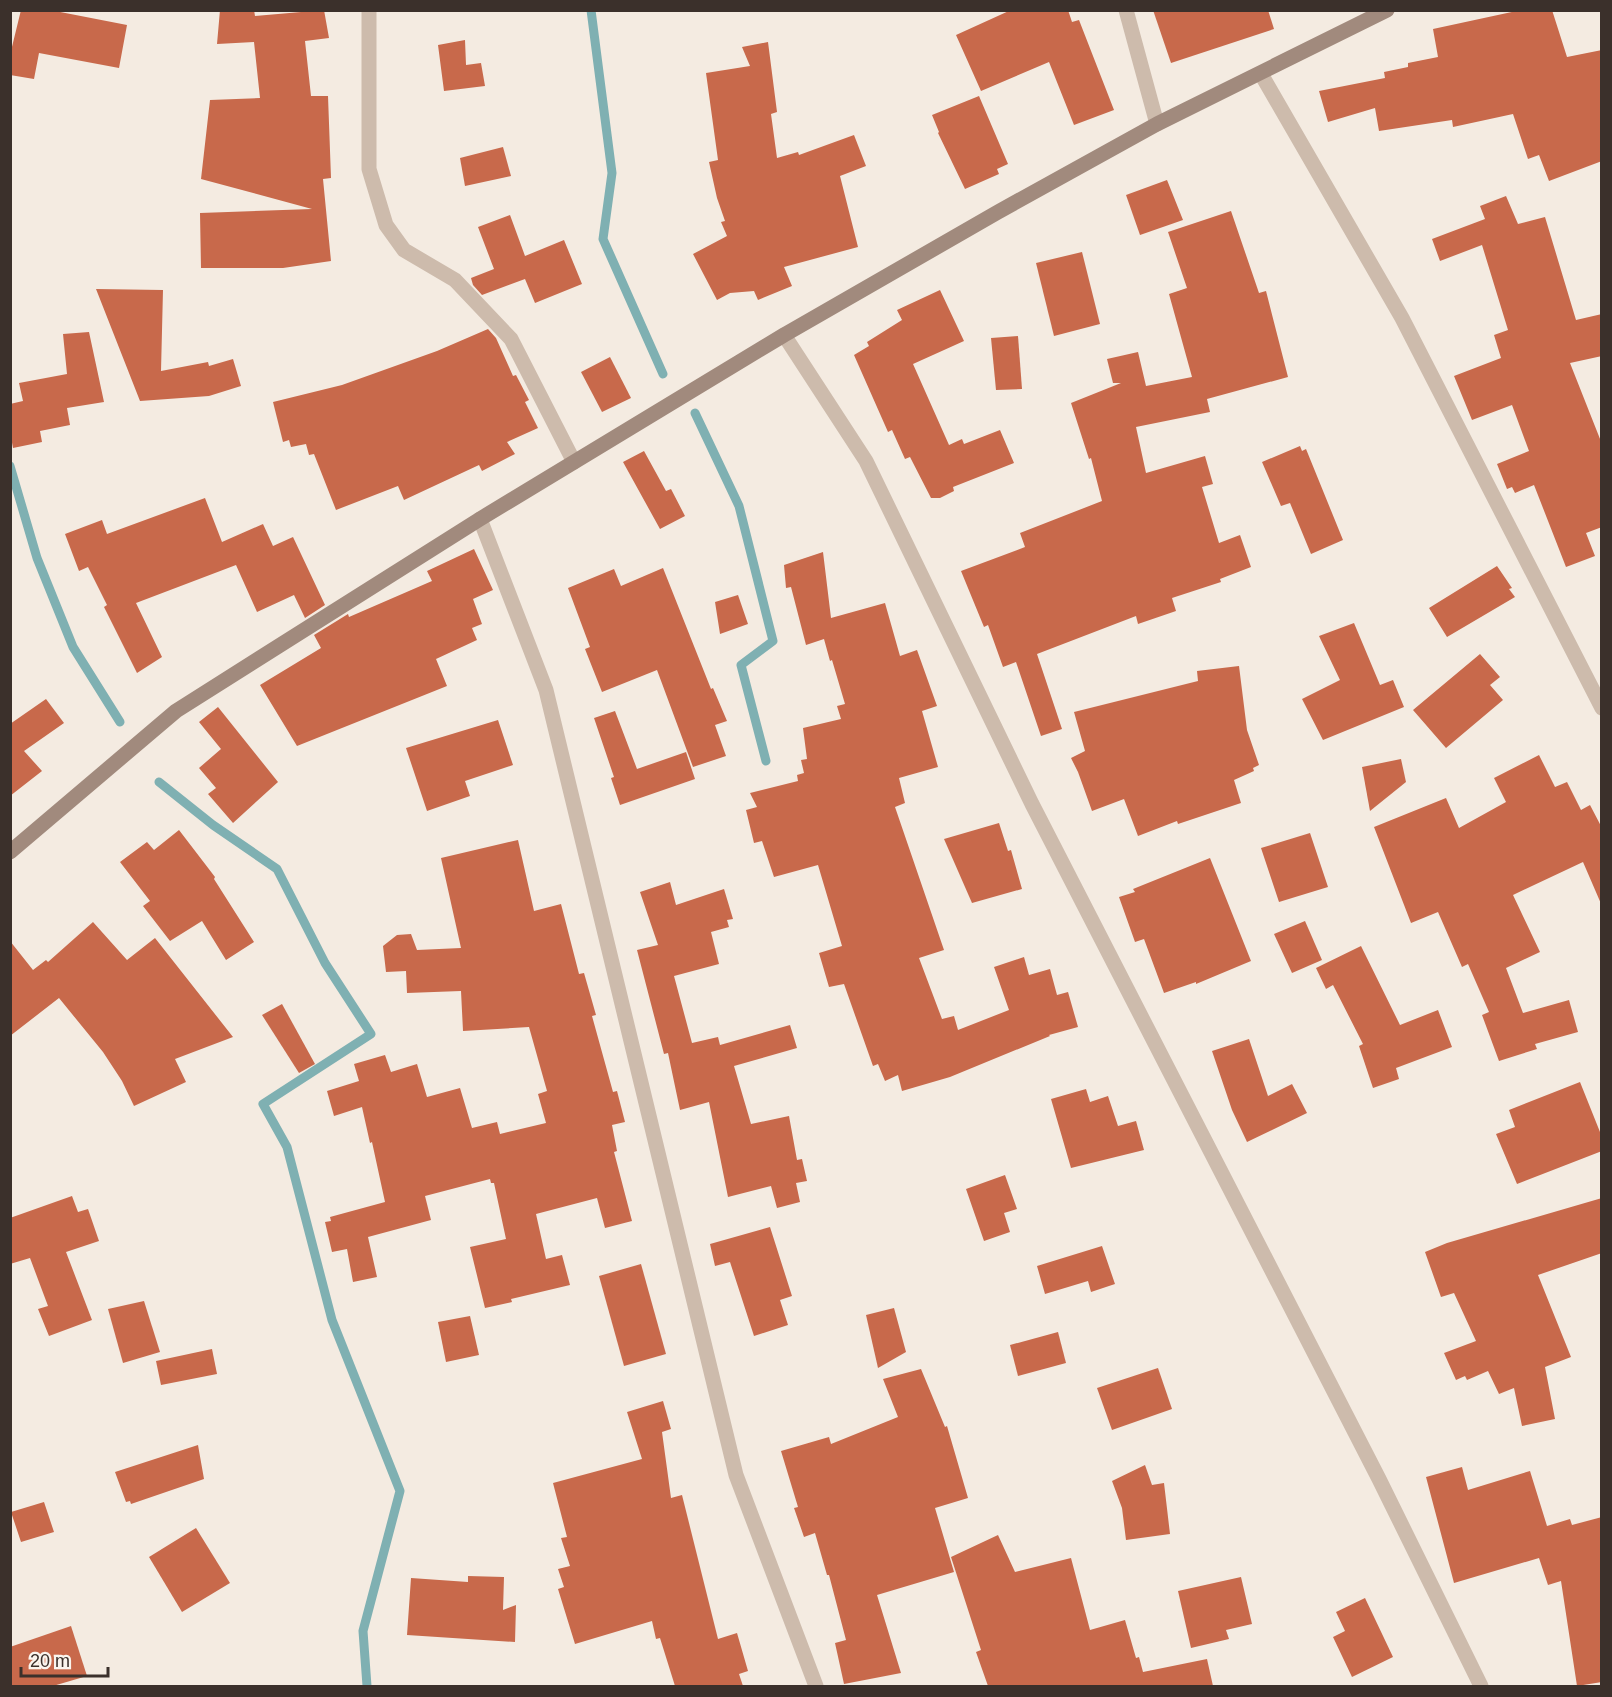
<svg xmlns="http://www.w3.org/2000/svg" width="1612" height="1697" font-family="Helvetica,sans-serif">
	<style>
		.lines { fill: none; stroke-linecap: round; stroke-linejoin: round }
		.stream { stroke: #7fb0b2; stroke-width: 9 }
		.building { fill: #c8694b }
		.street { stroke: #cdbbac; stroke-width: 15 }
		.secondary { stroke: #a18a7d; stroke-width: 15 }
	</style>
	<rect width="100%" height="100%" fill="#f4ebe1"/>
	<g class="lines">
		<g class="stream">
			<polyline points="591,10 612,173 603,239 663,374"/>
			<polyline points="695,413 739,506 773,641 741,665 766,761"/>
			<polyline points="10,466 37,558 73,647 120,722"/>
			<polyline points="159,782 213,825 277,869 325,963 371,1034 263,1104 287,1147 332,1320 400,1491 363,1631 367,1686"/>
		</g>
	</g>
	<g class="building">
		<polygon points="21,10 50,10 127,25 119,68 39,53 34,79 10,75 10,55"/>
		<polygon points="220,10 254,10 255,16 324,10 329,38 305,41 311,96 328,96 331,178 323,179 331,261 283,268 201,268 200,213 312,209 201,179 210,100 260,98 254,42 217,44"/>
		<polygon points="1011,10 1068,10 1072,22 1079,20 1114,110 1074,125 1049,62 981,91 956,35"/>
		<polygon points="1153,10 1268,10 1274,29 1171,63"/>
		<polygon points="1521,10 1552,10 1567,57 1602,50 1602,161 1549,181 1539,155 1528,159 1513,114 1453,127 1452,120 1379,131 1375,108 1328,122 1319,91 1385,78 1384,72 1408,67 1408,63 1438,57 1433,29"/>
		<polygon points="465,40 466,65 481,63 485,86 444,91 438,45"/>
		<polygon points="768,42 777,112 771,114 777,158 798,152 799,155 854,135 866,166 840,176 858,247 784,267 792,286 758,300 754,291 730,293 717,300 693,254 727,236 721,222 725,221 717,198 709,162 718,160 706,73 750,66 742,47"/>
		<polygon points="979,96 1008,164 997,169 999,174 965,189 938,133 939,132 932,115"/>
		<polygon points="503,147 511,176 465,186 460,158"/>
		<polygon points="1167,180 1183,220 1140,235 1126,195"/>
		<polygon points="1506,196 1518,224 1545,217 1576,320 1602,314 1602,356 1570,363 1602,444 1602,527 1586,533 1595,556 1566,567 1534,485 1515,493 1512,487 1507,489 1497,464 1529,451 1512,405 1472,420 1454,376 1501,358 1494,335 1508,330 1482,245 1440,261 1432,239 1485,219 1480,206"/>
		<polygon points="1231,211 1259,293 1266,291 1288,377 1207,399 1210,412 1136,427 1146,473 1205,456 1213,484 1202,487 1219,543 1240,535 1251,567 1220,579 1221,582 1172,598 1176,611 1138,624 1136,616 1037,654 1062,729 1041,736 1016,662 1003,667 988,625 984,627 961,571 1025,547 1020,533 1102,501 1091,458 1089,459 1071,403 1121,383 1113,383 1107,359 1138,352 1146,386 1192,377 1169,294 1187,288 1168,232"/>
		<polygon points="510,215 525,256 564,240 582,284 535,303 525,279 482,295 473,285 471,278 494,269 478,227"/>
		<polygon points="1082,252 1100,324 1054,336 1036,263"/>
		<polygon points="96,289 163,290 161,371 208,362 209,366 233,359 241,386 209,396 140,401"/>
		<polygon points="940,290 964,341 913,364 949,445 962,439 964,444 1000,430 1014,463 953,487 954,491 940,498 931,498 910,457 905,459 892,430 888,432 854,355 869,346 867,342 902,320 897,310"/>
		<polygon points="488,329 496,338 513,376 516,375 529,400 525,402 538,428 507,442 515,454 482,471 479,465 404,500 398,486 336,510 314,454 309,455 306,444 291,447 289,440 283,442 273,402 342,385 437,351"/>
		<polygon points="89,332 104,402 67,408 70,425 40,431 42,442 13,448 10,432 10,404 23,401 19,383 67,374 63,334"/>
		<polygon points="1018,336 1022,389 996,390 991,338"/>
		<polygon points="610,357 631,398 602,412 581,372"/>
		<polygon points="1300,446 1302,451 1306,449 1343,540 1311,554 1290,503 1281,506 1262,462"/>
		<polygon points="644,451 666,491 671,489 685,516 660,529 623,462"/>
		<polygon points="205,498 222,542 263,524 273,546 293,537 325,605 305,618 294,595 257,612 236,565 136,603 162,657 137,673 104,607 107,605 88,567 79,571 65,534 102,520 107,534"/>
		<polygon points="474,549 493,590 473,599 482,624 472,628 477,640 436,659 447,686 297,746 260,685 321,648 314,635 348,614 349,617 432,581 427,571"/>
		<polygon points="823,552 831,618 885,603 900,656 917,650 937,706 922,711 938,767 899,778 905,803 895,807 944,950 919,958 942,1019 954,1016 958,1030 1009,1010 994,967 1024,957 1029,975 1050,969 1057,995 1068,992 1078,1027 1049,1035 1050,1036 950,1077 902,1091 898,1075 885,1081 878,1064 873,1066 844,984 829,987 819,953 842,946 818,865 774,877 762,841 754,843 746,810 757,807 750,793 798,781 797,775 804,773 801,760 807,759 803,728 841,719 837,706 845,704 832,660 830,661 824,639 806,645 791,587 786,588 784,565"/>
		<polygon points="1497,566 1512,588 1509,589 1515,597 1447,637 1429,608"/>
		<polygon points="663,568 711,689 713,688 727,721 715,725 726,756 693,767 657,670 602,692 585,649 590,647 568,588 614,569 621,586"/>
		<polygon points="738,595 748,624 720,634 715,602"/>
		<polygon points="1354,623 1380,685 1393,680 1404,707 1323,740 1302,699 1340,680 1319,636"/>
		<polygon points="1480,654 1500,677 1490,685 1503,700 1446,748 1413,710"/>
		<polygon points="1239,666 1247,730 1259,765 1253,768 1254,771 1234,780 1241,803 1178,824 1177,821 1138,836 1124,799 1092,811 1078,772 1071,758 1085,751 1074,712 1198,681 1197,671"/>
		<polygon points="46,699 64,723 24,751 42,771 10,796 10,724"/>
		<polygon points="218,707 278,782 233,823 208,794 216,788 199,768 221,749 199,722"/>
		<polygon points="615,711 637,769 686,752 695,779 620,805 611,778 614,777 594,718"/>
		<polygon points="498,720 513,765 465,781 470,796 427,811 406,748"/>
		<polygon points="1539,755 1555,787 1567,782 1581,810 1590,805 1602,828 1602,906 1583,862 1513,895 1540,952 1506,968 1523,1013 1569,1000 1578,1032 1535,1044 1537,1049 1499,1061 1482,1015 1489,1012 1468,964 1462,967 1438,912 1411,923 1374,827 1446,798 1459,828 1506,802 1494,778"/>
		<polygon points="1401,759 1406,782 1370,811 1362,767"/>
		<polygon points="999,823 1008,851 1011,850 1022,889 972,903 944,839"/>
		<polygon points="179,830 215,877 214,879 254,942 226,960 202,921 170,941 143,906 150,901 120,862 147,842 154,850"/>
		<polygon points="1310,833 1328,887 1279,902 1261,848"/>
		<polygon points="518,840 534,911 561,904 579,974 584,973 596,1015 592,1016 613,1092 617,1091 625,1122 612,1125 617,1151 614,1152 632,1221 605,1228 597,1198 536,1214 546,1259 562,1255 570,1285 511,1299 512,1302 485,1308 470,1247 506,1239 494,1183 491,1183 490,1179 425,1196 431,1220 368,1237 377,1277 353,1282 347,1249 332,1252 325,1222 331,1221 330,1217 385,1202 372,1142 370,1143 362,1107 334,1116 327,1091 359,1081 354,1064 385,1055 391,1072 417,1064 427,1097 460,1088 472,1128 497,1122 500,1134 546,1123 538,1094 547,1091 529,1027 463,1031 461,991 407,993 406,971 386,972 383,946 397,935 411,934 417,950 461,948 441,858"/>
		<polygon points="1210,858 1251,961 1196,984 1196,982 1164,993 1144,939 1135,942 1119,897 1135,892 1133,889"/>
		<polygon points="670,882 676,905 724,889 733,919 727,920 729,927 711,932 719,964 674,976 692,1043 718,1037 720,1045 790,1025 797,1048 734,1066 751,1124 789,1116 797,1160 802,1159 807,1181 796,1183 800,1202 777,1208 771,1186 728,1197 709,1102 680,1110 668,1053 664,1054 637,950 658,945 640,892"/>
		<polygon points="1305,921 1322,960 1292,973 1274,934"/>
		<polygon points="93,922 127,960 155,938 233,1037 175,1059 186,1082 134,1106 122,1081 103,1052 59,998 10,1036 10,941 33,970 46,960 48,962"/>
		<polygon points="1361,946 1400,1025 1438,1010 1452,1047 1396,1068 1399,1079 1373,1088 1359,1046 1363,1044 1333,985 1326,989 1316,968"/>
		<polygon points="282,1004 315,1064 299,1073 262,1015"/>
		<polygon points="1249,1039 1268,1096 1292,1084 1307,1113 1247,1142 1232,1110 1212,1051"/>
		<polygon points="1580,1082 1602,1137 1602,1151 1517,1184 1496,1134 1515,1127 1509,1110"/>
		<polygon points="1086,1089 1090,1102 1108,1096 1118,1126 1136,1121 1144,1150 1071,1168 1051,1099"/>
		<polygon points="1005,1175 1017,1209 1004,1213 1010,1232 984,1241 966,1189"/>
		<polygon points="72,1196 78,1212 88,1209 99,1241 66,1252 92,1320 49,1336 38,1309 48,1306 30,1258 10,1264 10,1218"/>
		<polygon points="1602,1198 1602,1253 1538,1275 1571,1357 1545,1367 1555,1419 1522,1426 1514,1388 1499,1394 1488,1371 1467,1380 1465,1376 1456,1380 1444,1353 1476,1341 1454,1293 1441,1297 1425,1252 1447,1243"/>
		<polygon points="770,1227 792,1296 780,1300 788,1325 754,1336 730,1262 715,1266 710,1244"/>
		<polygon points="1102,1246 1115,1284 1091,1292 1088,1281 1045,1294 1037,1266"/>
		<polygon points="641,1264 666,1354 624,1366 599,1276"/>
		<polygon points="144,1301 160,1352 123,1363 108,1309"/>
		<polygon points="894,1308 906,1352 878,1368 866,1315"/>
		<polygon points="470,1316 479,1355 446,1362 438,1322"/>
		<polygon points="1058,1332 1066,1363 1018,1376 1010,1345"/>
		<polygon points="212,1349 217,1374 161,1385 156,1361"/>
		<polygon points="1158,1368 1172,1409 1112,1430 1097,1388"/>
		<polygon points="921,1369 945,1427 947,1426 968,1498 935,1508 954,1572 877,1595 901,1673 844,1684 835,1643 846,1640 829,1575 827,1575 815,1533 804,1537 794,1508 798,1507 781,1451 829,1437 831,1444 898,1417 883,1379"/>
		<polygon points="663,1401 671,1429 662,1432 671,1498 682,1495 718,1639 737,1633 748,1671 739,1674 743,1686 675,1686 660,1638 656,1639 652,1621 575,1644 558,1589 564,1587 558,1569 570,1566 561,1538 567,1537 553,1483 642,1459 627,1412"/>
		<polygon points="198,1445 204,1479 131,1504 130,1501 126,1502 115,1472"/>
		<polygon points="1145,1465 1152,1485 1164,1483 1170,1534 1126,1540 1122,1508 1112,1481"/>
		<polygon points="1462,1467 1468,1490 1530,1471 1547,1526 1570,1519 1572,1525 1602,1517 1602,1682 1577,1686 1561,1581 1548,1585 1539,1558 1454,1583 1426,1477"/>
		<polygon points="44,1502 54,1532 21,1542 11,1512"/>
		<polygon points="196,1528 230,1583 182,1612 149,1557"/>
		<polygon points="998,1535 1015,1572 1071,1558 1090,1630 1125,1620 1136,1658 1139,1657 1143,1672 1207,1659 1213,1686 988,1686 976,1652 981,1650 951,1557"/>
		<polygon points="468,1576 504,1577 503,1610 516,1605 515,1642 407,1635 411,1578 468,1582"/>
		<polygon points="1241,1577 1252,1624 1226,1630 1229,1639 1191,1648 1178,1591"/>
		<polygon points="1365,1598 1393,1657 1352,1677 1333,1637 1345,1631 1336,1612"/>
		<polygon points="71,1626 87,1676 53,1686 10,1686 10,1647"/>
	</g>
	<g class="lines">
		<g class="street">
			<polyline points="369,10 369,169 386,225 404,250 455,280 511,339 574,462"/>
			<polyline points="1126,10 1157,124"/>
			<polyline points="1261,74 1402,318 1602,708"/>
			<polyline points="784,335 866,461 1032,804 1379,1479 1481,1686"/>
			<polyline points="480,519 546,690 736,1475 816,1686"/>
		</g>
		<polyline class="secondary" points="10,852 176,711 480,519 784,335 998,212 1157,124 1387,10"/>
	</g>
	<rect width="1612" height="1697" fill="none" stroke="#3b302b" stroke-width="24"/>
	<path d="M21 1667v9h87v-9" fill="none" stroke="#3b302b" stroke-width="3"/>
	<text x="30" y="1667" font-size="18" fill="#3b302b" stroke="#fbf5ee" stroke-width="4.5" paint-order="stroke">20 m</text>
</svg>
